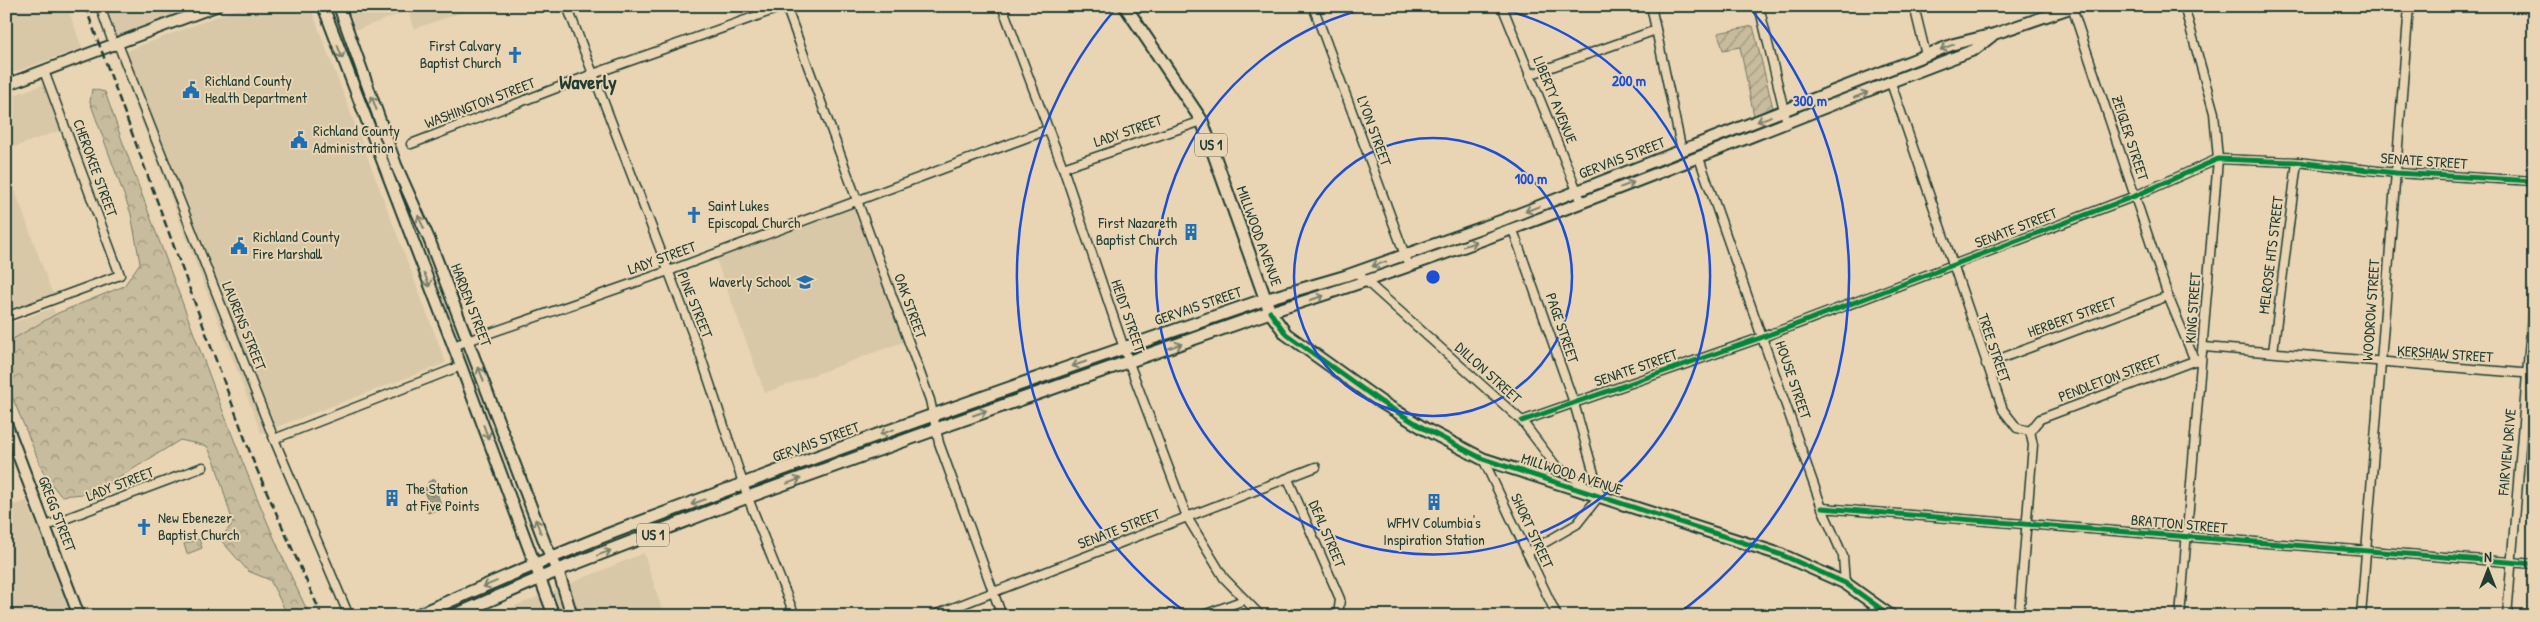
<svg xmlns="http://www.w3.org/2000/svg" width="2540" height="622" font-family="'Patrick Hand',sans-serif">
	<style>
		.built { fill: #d8c8a8 }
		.grass { fill: url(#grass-tufts); stroke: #747c69 }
		.forest { fill: url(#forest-crowns); stroke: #747c69 }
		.garden { fill: url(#garden-furrows); stroke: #747c69 }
		.water { fill: url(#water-ripples); stroke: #6a7563 }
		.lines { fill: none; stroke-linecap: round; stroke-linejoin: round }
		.street-casing { stroke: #1f3d34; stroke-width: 11 }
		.secondary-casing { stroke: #1f3d34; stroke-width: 14 }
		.primary-casing { stroke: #1f3d34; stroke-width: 15 }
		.street { stroke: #e9d5b3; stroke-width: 8 }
		.secondary { stroke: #e9d5b3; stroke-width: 10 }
		.primary { stroke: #e9d5b3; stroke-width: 11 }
		.rail { stroke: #1f3d34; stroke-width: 2.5; stroke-dasharray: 8 4; stroke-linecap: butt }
		.cycleway-casing { stroke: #e9d5b3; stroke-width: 8 }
		.cycleway { stroke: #00873e; stroke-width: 5 }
		.oneway { stroke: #7a816d }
		.ring { fill: none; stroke: #1d4ed8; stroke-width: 2.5 }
		.labels { text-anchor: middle; stroke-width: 4; stroke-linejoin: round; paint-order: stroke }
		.shield { fill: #e9d5b3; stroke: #5c6b5a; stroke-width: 1 }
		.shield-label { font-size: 14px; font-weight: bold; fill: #1f3d34 }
		.poi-label { font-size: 15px; fill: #1f3d34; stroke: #e9d5b3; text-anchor: start }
		.street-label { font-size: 15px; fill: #1f3d34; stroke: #e9d5b3 }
		.district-label { font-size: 20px; font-weight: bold; fill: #1f3d34; stroke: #e9d5b3 }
		.centre { fill: #1d4ed8; stroke: #e9d5b3; stroke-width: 2.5 }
		.ring-label { font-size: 15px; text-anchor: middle; font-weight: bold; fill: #1d4ed8; stroke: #e9d5b3; stroke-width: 4; stroke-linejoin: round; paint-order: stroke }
	</style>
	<defs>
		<pattern id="grass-tufts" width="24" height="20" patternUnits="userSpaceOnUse" patternTransform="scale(1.25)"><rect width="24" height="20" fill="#c8bc9e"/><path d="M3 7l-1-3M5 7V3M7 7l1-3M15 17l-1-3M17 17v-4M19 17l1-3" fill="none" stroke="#a29a82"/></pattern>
		<pattern id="forest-crowns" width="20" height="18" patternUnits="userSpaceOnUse" patternTransform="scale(1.25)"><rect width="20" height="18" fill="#c8bc9e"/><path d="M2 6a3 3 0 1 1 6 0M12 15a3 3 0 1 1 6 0" fill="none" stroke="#a29a82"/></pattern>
		<pattern id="garden-furrows" width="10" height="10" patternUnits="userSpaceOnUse" patternTransform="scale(1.25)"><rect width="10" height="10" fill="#c8bc9e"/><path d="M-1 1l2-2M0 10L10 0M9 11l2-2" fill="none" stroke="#a29a82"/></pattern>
		<pattern id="water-ripples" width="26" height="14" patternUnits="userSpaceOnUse" patternTransform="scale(1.25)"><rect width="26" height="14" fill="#9c9b83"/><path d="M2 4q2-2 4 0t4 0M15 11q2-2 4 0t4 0" fill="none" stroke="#7f806c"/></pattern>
	</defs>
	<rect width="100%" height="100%" fill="#e9d5b3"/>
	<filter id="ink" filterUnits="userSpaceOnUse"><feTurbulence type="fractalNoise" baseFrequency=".02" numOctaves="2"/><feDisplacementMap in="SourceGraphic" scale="10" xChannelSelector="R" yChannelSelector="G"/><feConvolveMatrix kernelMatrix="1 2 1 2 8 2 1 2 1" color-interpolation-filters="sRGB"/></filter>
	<g filter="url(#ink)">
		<g class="built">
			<polygon points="6,6 67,6 82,48 6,75"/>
			<polygon points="100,6 196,6 112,38"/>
			<polygon points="244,6 310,6 446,363 261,433 116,55"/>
			<polygon points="347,6 473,6 473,8 414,29 408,11 356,30"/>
			<polygon points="47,83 64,129 6,150 6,98"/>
			<polygon points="6,166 53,295 6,312"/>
			<polygon points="857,202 908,340 765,393 714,254"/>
			<polygon points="53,308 77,370 6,396 6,325"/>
			<polygon points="27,501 71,616 6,616 6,507"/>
			<polygon points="644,553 664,616 491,616"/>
		</g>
		<polygon class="grass" points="199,539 202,548 187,554 184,544"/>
		<path class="forest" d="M92 89 105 92C127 156 151 219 175 283 217 395 257 508 310 616H288L270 580 248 571 220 539 233 523 215 462 207 446 180 440 94 493 61 496 45 476 6 382V354L13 339 58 313 124 286 140 263 131 214 90 102Z"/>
		<polygon class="garden" points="1753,26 1773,108 1754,116 1740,47 1723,50 1718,33"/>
		<polygon class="water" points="435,479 438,487 435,488 441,504 435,506 436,510 428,513 425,506 429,504 423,489 429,486 428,482"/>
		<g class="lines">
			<g class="street-casing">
				<g id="street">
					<polyline points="100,6 114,46"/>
					<polyline points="567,6 698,348 748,498 795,616"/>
					<polyline points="786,6 930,400 939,443 1002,616"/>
					<polyline points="1002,6 1063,168 1129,363 1187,517 1224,578 1261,616"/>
					<polyline points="1313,6 1409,266"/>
					<polyline points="1502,6 1582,203"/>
					<polyline points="1651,6 1682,151"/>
					<polyline points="1759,6 1787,123"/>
					<polyline points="1914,6 1926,55"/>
					<polyline points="2072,7 2168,296 2195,361"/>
					<polyline points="118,44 274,439 349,616"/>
					<polyline points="1529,75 1656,30"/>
					<polyline points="1891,83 2003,410 2017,428 2030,431"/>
					<polyline points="411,144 593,74 785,6"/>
					<polyline points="1699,158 1822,508 1843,556 1845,583"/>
					<polyline points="1063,168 1202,121"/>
					<polyline points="1513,230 1574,403 1600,495"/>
					<polyline points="1356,272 1522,421 1556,466 1594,491"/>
					<polyline points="6,317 120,275 44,71"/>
					<polyline points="453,346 674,269 1047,130"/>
					<polyline points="2204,347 2534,374"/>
					<polyline points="2273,352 2297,162"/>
					<polyline points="1986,364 2168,296"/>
					<polyline points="1522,421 1763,337 2135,196 2218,159 2297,162 2396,173 2534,181"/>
					<polyline points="2030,431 2040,419 2199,359"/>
					<polyline points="274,439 461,366"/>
					<polyline points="1483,459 1557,616"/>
					<polyline points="1288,479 1340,599 1338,616"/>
					<polyline points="1822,508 2534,564"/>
					<polyline points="46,526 203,467"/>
					<polyline points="1527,553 1577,524 1600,495"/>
					<polyline points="932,616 1316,467"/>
					<polyline points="1201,616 1244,600"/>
					<polyline points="2019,616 2033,445 2030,431"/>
					<polyline points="2180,616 2218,159 2214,113 2184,6"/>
					<polyline points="2361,616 2409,6"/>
					<polyline points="2507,616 2534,290"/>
				</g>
			</g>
			<g class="secondary-casing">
				<g id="secondary">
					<polyline points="323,6 461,366 554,616"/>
					<polyline points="339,6 396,165 429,239 546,546 558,570 572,616"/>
					<polyline points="6,85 216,6"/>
					<polyline points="1266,299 1345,276 1503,220 1954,44 1994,34 2076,6"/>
					<path d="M1270 312C1510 238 1740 138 1974 50L1992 36"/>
					<polyline points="6,423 79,616"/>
				</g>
			</g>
			<g class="primary-casing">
				<g id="primary">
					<polyline points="1125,6 1202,121 1270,312 1286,334 1381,402 1425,429 1483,459 1782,555 1845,583 1891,616"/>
					<path d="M415 616C478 589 541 561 604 536 823 452 1044 375 1266 299"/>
					<polyline points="453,616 566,567 737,501 945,426 1270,312"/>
				</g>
			</g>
			<use href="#street" class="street"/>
			<use href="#secondary" class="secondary"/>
			<use href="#primary" class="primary"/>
			<polyline class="rail" points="85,6 254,463 322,616"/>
			<g class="cycleway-casing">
				<g id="cycleway">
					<polyline points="1270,312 1286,334 1381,402 1425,429 1483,459 1782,555 1845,583 1891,616"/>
					<polyline points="1522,421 1763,337 2135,196 2218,159 2297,162 2396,173 2534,181"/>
					<polyline points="1822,508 2534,564"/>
				</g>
			</g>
			<use href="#cycleway" class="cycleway"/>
		</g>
		<defs><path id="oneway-shaft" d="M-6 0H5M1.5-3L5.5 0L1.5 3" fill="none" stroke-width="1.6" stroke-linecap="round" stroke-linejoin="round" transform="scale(1.25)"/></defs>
		<g class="oneway">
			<use href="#oneway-shaft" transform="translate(1947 47) rotate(159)"/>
			<use href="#oneway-shaft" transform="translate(340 52) rotate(69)"/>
			<use href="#oneway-shaft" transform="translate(1861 95) rotate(-21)"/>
			<use href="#oneway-shaft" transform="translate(374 103) rotate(-110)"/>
			<use href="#oneway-shaft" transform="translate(1764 119) rotate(158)"/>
			<use href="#oneway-shaft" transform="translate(1627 185) rotate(-21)"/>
			<use href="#oneway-shaft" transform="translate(1532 209) rotate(159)"/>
			<use href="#oneway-shaft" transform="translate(421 222) rotate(-114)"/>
			<use href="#oneway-shaft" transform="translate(1470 244) rotate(-19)"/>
			<use href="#oneway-shaft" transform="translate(1379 264) rotate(161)"/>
			<use href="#oneway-shaft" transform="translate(427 280) rotate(69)"/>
			<use href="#oneway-shaft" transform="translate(1317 298) rotate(-18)"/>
			<use href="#oneway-shaft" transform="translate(1175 346) rotate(-20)"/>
			<use href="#oneway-shaft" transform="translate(1079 364) rotate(161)"/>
			<use href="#oneway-shaft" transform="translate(481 374) rotate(-111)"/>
			<use href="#oneway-shaft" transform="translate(980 413) rotate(-19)"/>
			<use href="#oneway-shaft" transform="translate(486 432) rotate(70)"/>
			<use href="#oneway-shaft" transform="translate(887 432) rotate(160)"/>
			<use href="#oneway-shaft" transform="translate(794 481) rotate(-20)"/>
			<use href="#oneway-shaft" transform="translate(698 502) rotate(159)"/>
			<use href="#oneway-shaft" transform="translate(538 526) rotate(-111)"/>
			<use href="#oneway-shaft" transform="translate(604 553) rotate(-20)"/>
			<use href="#oneway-shaft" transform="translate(490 584) rotate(157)"/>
		</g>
	</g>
	<g class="ring">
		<circle cx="1433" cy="277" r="139"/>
		<path d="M1493 7A277 277 0 1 1 1373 7"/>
		<path d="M1191 616A416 416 0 0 1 1117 7M1749 7A416 416 0 0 1 1675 616"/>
	</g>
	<defs>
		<g id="church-bare" transform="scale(1.35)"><path d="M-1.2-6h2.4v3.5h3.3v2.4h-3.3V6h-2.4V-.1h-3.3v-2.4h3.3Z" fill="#1f6fb2" stroke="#e9d5b3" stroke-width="2.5" paint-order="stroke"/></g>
		<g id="civic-bare" transform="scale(1.35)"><path d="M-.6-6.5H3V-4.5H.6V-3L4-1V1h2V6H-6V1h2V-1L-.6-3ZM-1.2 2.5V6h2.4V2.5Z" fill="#1f6fb2" stroke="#e9d5b3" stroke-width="2.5" paint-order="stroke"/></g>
		<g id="building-bare" transform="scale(1.35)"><path d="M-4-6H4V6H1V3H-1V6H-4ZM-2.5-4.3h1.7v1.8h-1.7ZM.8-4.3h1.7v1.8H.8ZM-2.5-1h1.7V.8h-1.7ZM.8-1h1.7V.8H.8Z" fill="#1f6fb2" stroke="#e9d5b3" stroke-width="2.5" paint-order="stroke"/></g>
		<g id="school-bare" transform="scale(1.35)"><path d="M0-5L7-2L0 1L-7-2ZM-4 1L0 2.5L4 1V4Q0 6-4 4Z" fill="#1f6fb2" stroke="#e9d5b3" stroke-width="2.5" paint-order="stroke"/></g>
	</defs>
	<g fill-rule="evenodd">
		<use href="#church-bare" x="515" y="55"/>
		<use href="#civic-bare" x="191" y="90"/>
		<use href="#civic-bare" x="299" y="140"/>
		<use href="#church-bare" x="694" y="215"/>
		<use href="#building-bare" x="1191" y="232"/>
		<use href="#civic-bare" x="239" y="246"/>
		<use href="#school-bare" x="805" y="282"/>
		<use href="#building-bare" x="392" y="498"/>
		<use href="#building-bare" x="1434" y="502"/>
		<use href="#church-bare" x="144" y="527"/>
	</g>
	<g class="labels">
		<g class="shield">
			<rect x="1195" y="133.5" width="32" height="23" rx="4"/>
			<rect x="637" y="523.5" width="32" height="23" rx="4"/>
		</g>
		<g class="shield-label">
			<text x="1211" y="150">US 1</text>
			<text x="653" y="540">US 1</text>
		</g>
		<g class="poi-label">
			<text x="501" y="51" text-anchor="end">First Calvary<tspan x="501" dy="17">Baptist Church</tspan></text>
			<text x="205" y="86">Richland County<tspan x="205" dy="17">Health Department</tspan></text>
			<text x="313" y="136">Richland County<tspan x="313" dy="17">Administration</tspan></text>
			<text x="708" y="211">Saint Lukes<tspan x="708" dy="17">Episcopal Church</tspan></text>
			<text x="1177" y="228" text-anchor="end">First Nazareth<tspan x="1177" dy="17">Baptist Church</tspan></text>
			<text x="253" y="242">Richland County<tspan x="253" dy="17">Fire Marshall</tspan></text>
			<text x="791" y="287" text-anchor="end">Waverly School</text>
			<text x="406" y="494">The Station<tspan x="406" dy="17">at Five Points</tspan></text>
			<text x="158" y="523">New Ebenezer<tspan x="158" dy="17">Baptist Church</tspan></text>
			<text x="1434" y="528" text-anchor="middle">WFMV Columbia's<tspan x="1434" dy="17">Inspiration Station</tspan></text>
		</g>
		<g class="street-label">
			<text transform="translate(1555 100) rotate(68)" y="5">LIBERTY AVENUE</text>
			<text transform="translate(480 103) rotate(-21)" y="5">WASHINGTON STREET</text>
			<text transform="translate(1128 131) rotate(-19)" y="5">LADY STREET</text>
			<text transform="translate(1374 131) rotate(70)" y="5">LYON STREET</text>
			<text transform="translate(2130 138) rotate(72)" y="5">ZEIGLER STREET</text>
			<text transform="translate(1622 158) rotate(-21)" y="5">GERVAIS STREET</text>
			<text transform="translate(2424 161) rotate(4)" y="5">SENATE STREET</text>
			<text transform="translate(95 168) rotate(70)" y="5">CHEROKEE STREET</text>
			<text transform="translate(2016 228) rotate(-21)" y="5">SENATE STREET</text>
			<text transform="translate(1259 236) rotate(70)" y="5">MILLWOOD AVENUE</text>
			<text transform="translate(2271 255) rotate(-83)" y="5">MELROSE HTS STREET</text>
			<text transform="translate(662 258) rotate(-20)" y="5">LADY STREET</text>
			<text transform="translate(471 305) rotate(69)" y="5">HARDEN STREET</text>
			<text transform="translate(695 305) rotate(68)" y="5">PINE STREET</text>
			<text transform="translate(910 306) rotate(70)" y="5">OAK STREET</text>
			<text transform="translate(1198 306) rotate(-19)" y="5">GERVAIS STREET</text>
			<text transform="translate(2193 308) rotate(-86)" y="5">KING STREET</text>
			<text transform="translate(2371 310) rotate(-86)" y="5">WOODROW STREET</text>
			<text transform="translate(1128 316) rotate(71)" y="5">HEIDT STREET</text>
			<text transform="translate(2072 317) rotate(-20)" y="5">HERBERT STREET</text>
			<text transform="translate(244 326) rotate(68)" y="5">LAURENS STREET</text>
			<text transform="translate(1562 328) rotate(71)" y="5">PAGE STREET</text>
			<text transform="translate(1994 348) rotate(71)" y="5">TREE STREET</text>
			<text transform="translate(2445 354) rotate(4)" y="5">KERSHAW STREET</text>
			<text transform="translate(1636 368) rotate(-19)" y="5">SENATE STREET</text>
			<text transform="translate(1488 373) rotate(42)" y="5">DILLON STREET</text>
			<text transform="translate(2110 378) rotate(-21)" y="5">PENDLETON STREET</text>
			<text transform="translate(1793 380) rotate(71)" y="5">HOUSE STREET</text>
			<text transform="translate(816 442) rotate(-20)" y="5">GERVAIS STREET</text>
			<text transform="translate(2507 452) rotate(-85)" y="5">FAIRVIEW DRIVE</text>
			<text transform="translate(1572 474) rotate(18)" y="5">MILLWOOD AVENUE</text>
			<text transform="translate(120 484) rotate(-21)" y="5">LADY STREET</text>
			<text transform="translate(57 514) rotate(69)" y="5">GREGG STREET</text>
			<text transform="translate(2179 524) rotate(5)" y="5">BRATTON STREET</text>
			<text transform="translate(1119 529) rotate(-21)" y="5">SENATE STREET</text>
			<text transform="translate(1532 531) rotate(65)" y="5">SHORT STREET</text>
			<text transform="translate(1327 534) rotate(67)" y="5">DEAL STREET</text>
		</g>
		<g class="district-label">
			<text x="588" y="89">Waverly</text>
		</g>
	</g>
	<circle cx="1433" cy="277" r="8" class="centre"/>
	<g class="ring-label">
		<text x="1629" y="86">200 m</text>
		<text x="1810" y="106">300 m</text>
		<text x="1531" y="184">100 m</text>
	</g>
	<rect width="2540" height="622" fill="none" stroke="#e9d5b3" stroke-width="25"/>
	<rect x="12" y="12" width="2515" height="597" fill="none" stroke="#1f3d34" stroke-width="2" filter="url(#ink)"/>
	<g transform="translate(2488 570)" stroke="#e9d5b3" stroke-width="4" paint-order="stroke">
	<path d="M0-4L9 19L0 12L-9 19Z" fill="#1f3d34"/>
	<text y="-8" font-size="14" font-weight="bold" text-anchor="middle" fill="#1f3d34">N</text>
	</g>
</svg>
